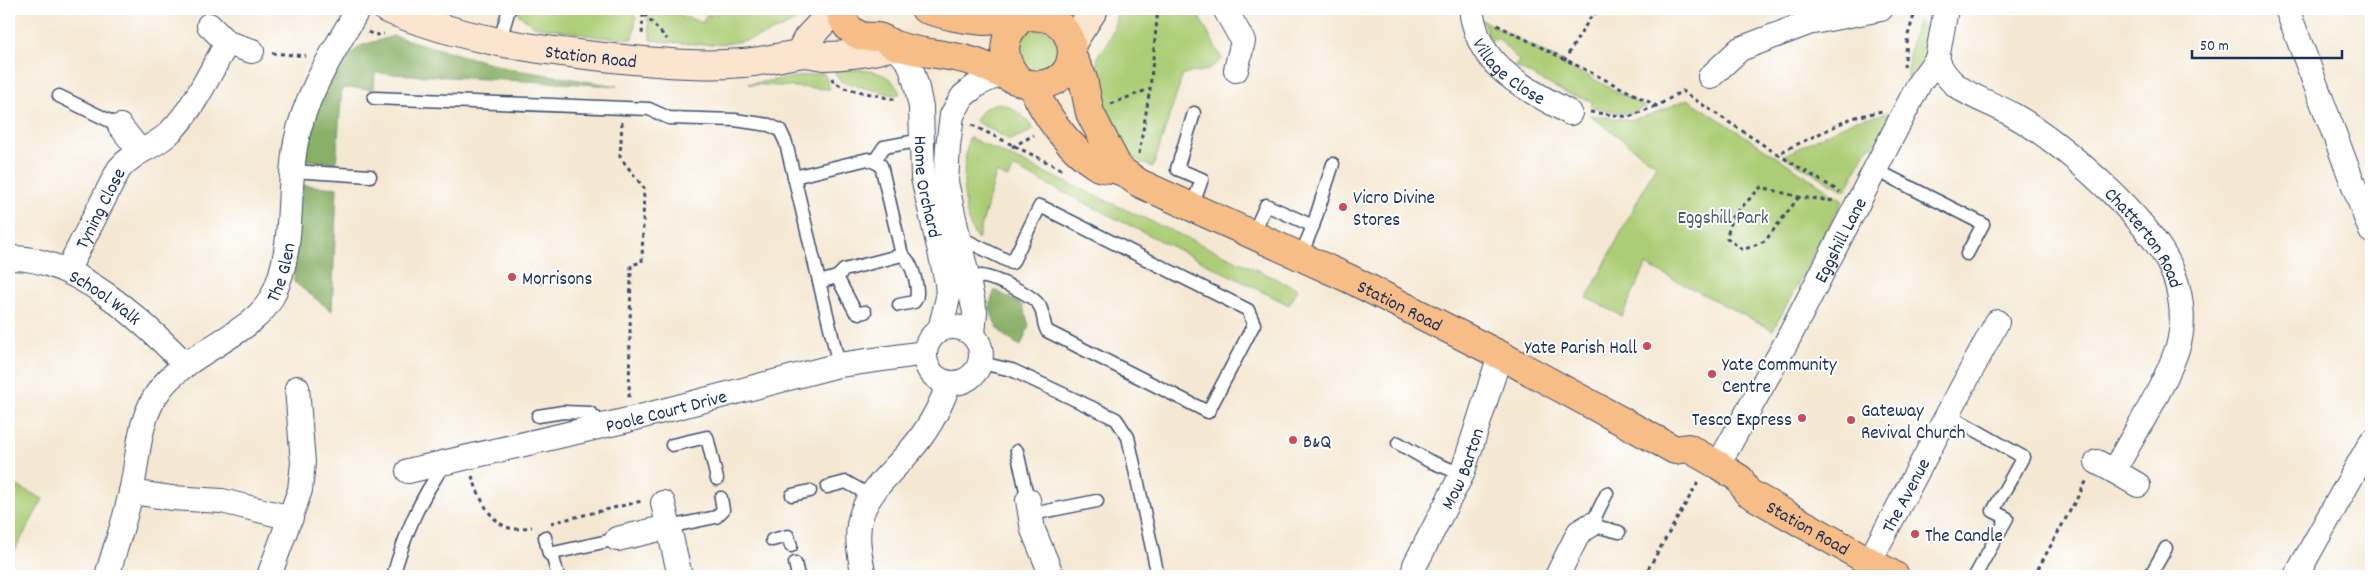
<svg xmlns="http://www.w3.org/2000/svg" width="2380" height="585" font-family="Dekko,sans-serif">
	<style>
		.green { fill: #accd75; stroke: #647e6a }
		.forest { fill: #89b066; stroke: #527062 }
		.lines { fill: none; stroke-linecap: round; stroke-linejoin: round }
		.lane-casing { stroke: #3c4b6f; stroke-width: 15 }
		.street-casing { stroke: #3c4b6f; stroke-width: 26 }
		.secondary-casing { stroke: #3c4b6f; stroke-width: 30 }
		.primary-casing { stroke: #3c4b6f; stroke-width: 30 }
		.path { stroke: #3c4b6f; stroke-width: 3; stroke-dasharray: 4 4; stroke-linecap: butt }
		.lane { stroke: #fff; stroke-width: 12 }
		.street { stroke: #fff; stroke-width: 24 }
		.secondary { stroke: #fbe5cf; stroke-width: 28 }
		.primary { stroke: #f6be86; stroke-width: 28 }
		.poi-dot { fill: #d1495b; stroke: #fff; stroke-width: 2 }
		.labels { text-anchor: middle; stroke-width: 4; stroke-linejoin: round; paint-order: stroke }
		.street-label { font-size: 19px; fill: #1b2f5e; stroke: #fff }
		.poi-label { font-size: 19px; fill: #1b2f5e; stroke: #fff; text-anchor: start }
		.park-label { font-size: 19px; fill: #465e65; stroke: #fff }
	</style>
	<rect width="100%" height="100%" fill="#fff"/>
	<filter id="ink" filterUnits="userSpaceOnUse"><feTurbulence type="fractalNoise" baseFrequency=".02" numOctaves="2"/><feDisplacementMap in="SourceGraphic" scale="10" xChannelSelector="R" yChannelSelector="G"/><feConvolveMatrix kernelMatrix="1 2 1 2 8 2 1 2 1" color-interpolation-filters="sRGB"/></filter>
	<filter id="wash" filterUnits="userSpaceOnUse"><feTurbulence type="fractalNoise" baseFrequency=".0096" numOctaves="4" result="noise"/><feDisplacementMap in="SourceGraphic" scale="20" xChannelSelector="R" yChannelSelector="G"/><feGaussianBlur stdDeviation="1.12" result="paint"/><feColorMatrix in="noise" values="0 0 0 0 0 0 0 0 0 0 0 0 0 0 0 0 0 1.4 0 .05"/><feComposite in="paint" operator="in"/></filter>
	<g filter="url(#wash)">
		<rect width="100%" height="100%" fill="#f4e8d2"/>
		<g class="green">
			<polygon points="518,9 629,9 636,17 633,39 600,37 534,26 518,14"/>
			<path d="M646 9H663L703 23 706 15 718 14 717 9H807L806 15C746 49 717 47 651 40Z"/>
			<path d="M1117 9H1195L1222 59 1208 70 1183 74 1153 167C1144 164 1134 159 1127 152 1109 134 1090 78 1099 54 1100 51 1104 49 1106 46 1113 35 1116 21 1117 9Z"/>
			<polygon points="1482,20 1646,107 1628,114 1591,107 1592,101 1566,93 1515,66 1519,61 1498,38 1491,42"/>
			<path d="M1919 21 1926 27 1931 42 1912 82 1908 79C1908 60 1910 38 1919 21Z"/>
			<circle cx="1037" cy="50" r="21"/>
			<path d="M850 69C872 71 891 71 900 94L893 95 845 83 839 80 834 70Z"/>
			<polygon points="824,73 830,89 748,84"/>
			<polygon points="1688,99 1843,200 1773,330 1646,265 1622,316 1587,298 1656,165 1590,115 1630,120 1653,114"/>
			<path d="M998 103C1015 107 1024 116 1034 130L1010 140 975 121C980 110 987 106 998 103Z"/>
			<polygon points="1893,112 1875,145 1868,147 1845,191 1783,156 1852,121"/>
			<path d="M969 138H970L1298 289 1289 305 1013 167 1008 178 996 173 978 239C959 218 963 164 969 138Z"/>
			<polygon points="9,482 43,499 9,561"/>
		</g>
		<g class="forest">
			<polygon points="394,36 510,69 617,86 375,73 374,89 342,88 336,163 304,160 310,114 326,85 343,62 360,46"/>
			<polygon points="300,185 337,188 332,311 294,282 296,212"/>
			<path d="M995 290 1022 305 1029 325 1021 346C999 335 996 328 989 306Z"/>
		</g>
	</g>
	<g filter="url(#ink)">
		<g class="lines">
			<g class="lane-casing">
				<g id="lane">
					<polyline points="499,43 509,9"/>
					<polyline points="59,96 120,126"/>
					<polyline points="374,98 649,109 669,118 735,120 769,125 780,130 786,143 839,365"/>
					<polyline points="875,160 884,147 922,140"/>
					<polyline points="1876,170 1983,224 1967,254"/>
					<polyline points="292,171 370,176"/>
					<polyline points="794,177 868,159 881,165 902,255 844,270 837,277 819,282"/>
					<polyline points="1192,207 1202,179 1177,169 1194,113"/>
					<polyline points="1313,226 1333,164"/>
					<polyline points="1253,234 1266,205 1313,226 1301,255"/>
					<path d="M957 236 1012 263 1040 206 1248 310 1254 324 1208 412 1047 331C1043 323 1044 317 1041 309 1037 295 994 278 981 276L969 286"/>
					<polyline points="837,277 855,311 859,313 865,312"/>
					<path d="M899 305 914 302C922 293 912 261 902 255"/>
					<polyline points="981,363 1012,370 1116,419 1128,437 1158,576"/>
					<polyline points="1949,415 2023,457 1993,511 2007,518 1975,576"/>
					<polyline points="538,416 563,412 590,413 604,425"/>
					<polyline points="1398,443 1429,461 1462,474"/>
					<polyline points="672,445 707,437 717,479"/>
					<polyline points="1017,451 1028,500"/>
					<polyline points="827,487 846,482 871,496"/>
					<polyline points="1607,493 1591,525 1619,532"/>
					<polyline points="792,495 810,491"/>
					<polyline points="1032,514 1097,501"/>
					<polyline points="668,527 716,517 723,510 721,498"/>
					<polyline points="545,537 549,554 617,539"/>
					<polyline points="772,540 788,536 791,546"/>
					<polyline points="552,554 558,576"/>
					<polyline points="795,563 798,576"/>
					<path d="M393 576C405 535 419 499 445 464"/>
					<polyline points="2150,576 2166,548"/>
				</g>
			</g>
			<g class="street-casing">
				<g id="street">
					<polyline points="1225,9 1243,41 1236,70"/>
					<path id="s1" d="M1472 9C1471 14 1473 21 1475 27 1486 72 1533 92 1570 113"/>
					<polyline points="2287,9 2371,231"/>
					<polyline points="209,25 227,43 252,51"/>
					<path id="s2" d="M895 46 910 64 916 84 921 107 923 178 947 282 948 298 940 329"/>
					<path id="s3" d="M1937 59C1950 94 1984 98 2013 115 2060 141 2147 217 2170 266 2181 288 2185 319 2179 343 2166 386 2135 431 2114 471L2097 462"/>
					<polyline points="1710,77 1740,49 1808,23 1881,9"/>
					<polyline points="120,126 140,151"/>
					<path id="s4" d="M9 258C74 256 143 321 186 365"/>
					<path id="s5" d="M67 271 119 169C136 149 156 148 171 131 195 107 210 72 227 43"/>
					<circle cx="953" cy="355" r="28"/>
					<polyline points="973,334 975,312 946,182 948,146 952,115 963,96 978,84 1000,74"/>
					<path id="s6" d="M1718 465 1787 341 1920 82 1937 59 1946 9"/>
					<path id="s7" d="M408 471 628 420 839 365 925 353"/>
					<polyline points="2114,471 2138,485"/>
					<polyline points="131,492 172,498 222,501 291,518"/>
					<polyline points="1028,500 1033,530 1052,576"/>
					<polyline points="663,503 680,576"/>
					<polyline points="617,539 668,527"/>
					<path id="s8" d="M1869 562 1997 322"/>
					<path id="s9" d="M107 576C115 548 125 521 131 492 139 457 137 419 161 388 189 351 256 333 273 295 296 246 286 193 296 142 305 94 335 50 358 9"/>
					<polyline points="269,576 300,490 303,463 297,388"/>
					<path d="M864 576C860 557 855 535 861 516 869 490 892 472 909 452 927 432 940 408 949 383"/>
					<path id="s10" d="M1413 576 1415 565 1462 474 1500 355"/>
					<polyline points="1557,576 1579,532 1591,525"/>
					<polyline points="2296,576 2371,442"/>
				</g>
			</g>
			<g class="secondary-casing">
				<g id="secondary">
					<path id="s11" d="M387 9C460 39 535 50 613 58 655 62 699 67 742 63 761 62 779 57 798 54 806 52 816 55 824 56 849 56 872 52 895 46"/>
					<polyline points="1072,43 1094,9"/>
					<polyline points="800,53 807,39 835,9"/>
				</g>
			</g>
			<g class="primary-casing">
				<g id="primary">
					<path d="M840 9C842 21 848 30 859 35 865 38 872 36 878 37 884 38 889 43 895 45 922 55 953 53 980 64 999 72 1023 88 1044 84 1078 79 1081 34 1052 20 1032 11 1006 21 984 21 963 20 945 15 925 9"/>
					<polyline points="1073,58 1083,79 1090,113 1120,171"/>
					<path d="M1019 80C1000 58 1000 36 1023 17"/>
					<path id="s12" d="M1032 85C1044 114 1069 149 1097 166 1103 170 1112 168 1120 170 1126 173 1133 179 1139 183L1350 279 1500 355 1675 450 1688 448 1718 465 1740 479 1747 492 1895 576"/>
				</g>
			</g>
			<g class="path">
				<polyline points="637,9 643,13 642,37"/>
				<polyline points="644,14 667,39"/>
				<polyline points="1497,25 1657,106 1682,91 1777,154 1852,118 1882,111"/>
				<polyline points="368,32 375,35 384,34"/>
				<polyline points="272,53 306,56"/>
				<polyline points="1564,61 1592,15 1604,9"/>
				<polyline points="1904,67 1908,35 1916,9"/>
				<polyline points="832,78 833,81 844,88 897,100"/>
				<polyline points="1111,104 1149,89"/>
				<polyline points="1590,112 1629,117 1656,106"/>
				<polyline points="622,122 620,157 644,188 642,262 631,265 629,399"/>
				<polyline points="972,125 1063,170"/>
				<polyline points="1012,147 1034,135"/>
				<polyline points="1139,154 1150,89 1158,9"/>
				<polyline points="1777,154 1840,192"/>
				<polyline points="1799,197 1765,241 1743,250 1727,238 1731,218 1761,187 1799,197 1834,201"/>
				<path d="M472 476C479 496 491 528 516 529 521 529 527 527 532 527"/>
				<polyline points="551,523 642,501"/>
				<polyline points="9,573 16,576"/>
				<polyline points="1644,576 1700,479"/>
				<polyline points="2034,576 2087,480"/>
			</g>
			<use href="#lane" class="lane"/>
			<use href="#street" class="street"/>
			<use href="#secondary" class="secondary"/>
			<use href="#primary" class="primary"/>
		</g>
	</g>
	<g class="poi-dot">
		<circle cx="1343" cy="207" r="5"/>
		<circle cx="512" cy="277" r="5"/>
		<circle cx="1647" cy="346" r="5"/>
		<circle cx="1712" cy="374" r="5"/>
		<circle cx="1802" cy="418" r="5"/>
		<circle cx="1851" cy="420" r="5"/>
		<circle cx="1293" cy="440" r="5"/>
		<circle cx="1915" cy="534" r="5"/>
	</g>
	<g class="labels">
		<g class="street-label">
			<text dy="7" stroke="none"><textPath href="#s11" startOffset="210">Station Road</textPath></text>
			<text dy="7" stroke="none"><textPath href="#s1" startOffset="76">Village Close</textPath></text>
			<text dy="7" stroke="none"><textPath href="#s2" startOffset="148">Home Orchard</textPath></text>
			<text dy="7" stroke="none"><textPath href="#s5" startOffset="71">Tyning Close</textPath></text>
			<text dy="7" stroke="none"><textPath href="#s6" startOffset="256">Eggshill Lane</textPath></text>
			<text dy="7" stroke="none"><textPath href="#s3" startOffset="279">Chatterton Road</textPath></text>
			<text dy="7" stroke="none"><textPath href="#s9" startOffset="368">The Glen</textPath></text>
			<text dy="7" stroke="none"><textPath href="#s4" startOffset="106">School Walk</textPath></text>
			<text dy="7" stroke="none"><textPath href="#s12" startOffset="440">Station Road</textPath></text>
			<text dy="7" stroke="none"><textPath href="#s7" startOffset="265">Poole Court Drive</textPath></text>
			<text dy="7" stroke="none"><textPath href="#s10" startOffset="119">Mow Barton</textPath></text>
			<text dy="7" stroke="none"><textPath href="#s8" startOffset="76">The Avenue</textPath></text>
			<text dy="7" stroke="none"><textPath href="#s12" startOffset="910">Station Road</textPath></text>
		</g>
		<g class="poi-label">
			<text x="1353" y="203">Vicro Divine<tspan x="1353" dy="22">Stores</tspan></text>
			<text x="522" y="284">Morrisons</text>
			<text x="1637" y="353" text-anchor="end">Yate Parish Hall</text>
			<text x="1722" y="370">Yate Community<tspan x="1722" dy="22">Centre</tspan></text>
			<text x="1861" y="416">Gateway<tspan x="1861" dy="22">Revival Church</tspan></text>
			<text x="1792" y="425" text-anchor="end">Tesco Express</text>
			<text x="1303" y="447">B&amp;Q</text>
			<text x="1925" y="541">The Candle</text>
		</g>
		<g class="park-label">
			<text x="1723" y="223">Eggshill Park</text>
		</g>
	</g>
	<rect width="2380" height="585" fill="none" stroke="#fff" stroke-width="30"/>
	<path d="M2192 50v8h150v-8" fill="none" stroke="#1b2f5e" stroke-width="2.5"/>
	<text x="2200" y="50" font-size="15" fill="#1b2f5e" stroke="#ffffff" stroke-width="4" paint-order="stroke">50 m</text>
</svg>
